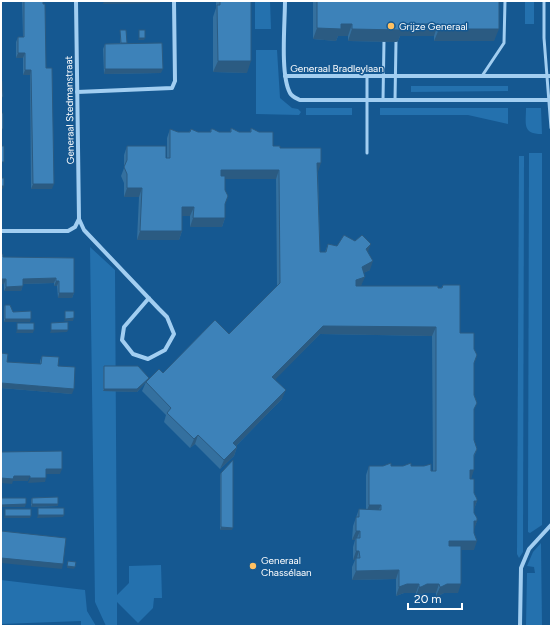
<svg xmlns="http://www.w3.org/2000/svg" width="552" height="627" font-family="Figtree,sans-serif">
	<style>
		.green { fill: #2471ae }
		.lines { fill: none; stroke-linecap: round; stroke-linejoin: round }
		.service { stroke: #a2cef1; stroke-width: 3 }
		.minor { stroke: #a2cef1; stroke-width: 4 }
		.wall { fill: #34709f }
		.shaded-wall { fill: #2b5b82 }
		.building { fill: #3d82b9; stroke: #2b5b82 }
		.poi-dot { fill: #ffc162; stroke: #155891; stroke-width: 1.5 }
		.labels { text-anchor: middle; stroke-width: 3; stroke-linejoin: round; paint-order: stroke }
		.poi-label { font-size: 10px; fill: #fff; stroke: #155891; text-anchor: start }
		.street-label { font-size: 10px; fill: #fff; stroke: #155891 }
	</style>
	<rect width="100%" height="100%" fill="#155891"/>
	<g class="green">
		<polygon points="255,1 270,1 271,29 255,29"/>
		<rect x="525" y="1" width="9" height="23"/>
		<polygon points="256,50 277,50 280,98 292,108 298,109 301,112 299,115 256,114"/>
		<polygon points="411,86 508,86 508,91 411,92"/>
		<rect x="306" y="108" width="46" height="7"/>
		<polygon points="380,108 508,108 508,124 468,115 380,115"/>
		<path d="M526 108H541L542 134C522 134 526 124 526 108Z"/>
		<polygon points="529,153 542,153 542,525 530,533 528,532"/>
		<polygon points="519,156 524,156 523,552 519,558 517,554"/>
		<polygon points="90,247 115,270 117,595 129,583 129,566 161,565 162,598 154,598 153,608 138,623 117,602 117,626 106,626 95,602"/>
		<polygon points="541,543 542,626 526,626 527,573 535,573 534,567 527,566 533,552"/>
		<polygon points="1,580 85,590 87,611 96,626 81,626 81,621 1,624"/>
	</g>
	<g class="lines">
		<g class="service">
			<polyline points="544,1 544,38 551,128"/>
			<polyline points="482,76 504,43 505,1"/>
			<polyline points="367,77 367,153"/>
			<polyline points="383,100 384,41"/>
			<polyline points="395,100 396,42"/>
		</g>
		<g class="minor">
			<path d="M285 1C285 23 280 75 290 93 292 97 296 98 300 100H551"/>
			<polyline points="285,76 551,76"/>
			<polyline points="77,92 172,88 175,81 174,1"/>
			<polyline points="79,219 84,230 159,309 167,317 174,334 165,350 148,359 133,354 122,340 124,327 149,298"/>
			<polyline points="1,231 68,231 75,227 79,219 76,1"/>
			<polyline points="520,626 521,568 529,549 551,525"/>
		</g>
	</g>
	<g class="wall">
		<polygon points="22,1 43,1 52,189 31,189 30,75 23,75 23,58 16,58 16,42 18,37 23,37"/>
		<polygon points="212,1 251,1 247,73 213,72 213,17 216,8 216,2 212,2"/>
		<polygon points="313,1 499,1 494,41 434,41 434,36 400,36 398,41 396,42 348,41 348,36 338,36 336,41 313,39"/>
		<polygon points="120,30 127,43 161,73 104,74 103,49 105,44 120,43"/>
		<polygon points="231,128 239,132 250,132 251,128 273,146 280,148 318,172 320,252 325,252 328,244 337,246 368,252 370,270 363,273 361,286 441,288 443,285 460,333 474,363 474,440 477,449 474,457 471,479 474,493 477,501 474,509 474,513 477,521 474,528 474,550 461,550 458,593 444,593 438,596 436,596 436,593 424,593 418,596 416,596 416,593 404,593 396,596 396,579 352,580 352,567 355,560 353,560 353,547 355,540 352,540 353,526 359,509 366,509 366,475 369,466 411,466 433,471 432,336 320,334 275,379 282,399 236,446 237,447 234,456 220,469 195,444 190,448 164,422 166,415 142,391 146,382 163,373 229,334 277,286 276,179 225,179 225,218 222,227 190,227 190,216 182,216 182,231 179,240 137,240 139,197 124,197 124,183 121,176 124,168 124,155 127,146 167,158 167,138 170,129 178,132 189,132 191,129 198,132 210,132 211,129 219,132 230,132"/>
		<polygon points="3,257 74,258 74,293 72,298 58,298 57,286 54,286 54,283 23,284 21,291 4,291"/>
		<polygon points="5,305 13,312 30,322 4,322 4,307"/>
		<polygon points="1,353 7,362 40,364 40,361 42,356 58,366 72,394 1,388"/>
		<polygon points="104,366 148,380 137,392 103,391 103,369"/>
		<polygon points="221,473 232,530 220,530 220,475"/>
		<polygon points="32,498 58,506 31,507 31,500"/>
	</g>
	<g class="shaded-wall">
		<polygon points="104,1 160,1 160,3 103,4"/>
		<polygon points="341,24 352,24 348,36 338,36 336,41 313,39 317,28"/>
		<polygon points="403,24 438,24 434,36 400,36 398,41 396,42 348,41 352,29"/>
		<polygon points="439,29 499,29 494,41 434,41"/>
		<polygon points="139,38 145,38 144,40 138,40"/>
		<polygon points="18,53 25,53 23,58 16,58"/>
		<polygon points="218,61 251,61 247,73 213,72"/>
		<polygon points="105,69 163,69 161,73 104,74"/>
		<polygon points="25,70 31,70 30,75 23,75"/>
		<polygon points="317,163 321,163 318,172"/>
		<polygon points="221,170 279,170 276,179 218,179"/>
		<polygon points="33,184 54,184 52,189 31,189"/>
		<polygon points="1,186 4,186 3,189 1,189"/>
		<polygon points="127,188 142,188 139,197 124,197"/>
		<polygon points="182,207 194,207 190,216 178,216"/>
		<polygon points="193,218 225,218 222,227 190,227"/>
		<polygon points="140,231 182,231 179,240 137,240"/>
		<polygon points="371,244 368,252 366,249"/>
		<polygon points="373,261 370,270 358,276 362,267"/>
		<polygon points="365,277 361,286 352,289 356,280"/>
		<polygon points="56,278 54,283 21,284 23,279"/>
		<polygon points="1,279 6,279 4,284 1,284"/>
		<polygon points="56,281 59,281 57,286 54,286"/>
		<polygon points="23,286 21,291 4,291 6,287"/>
		<polygon points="59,293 74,293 72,298 58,298"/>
		<polygon points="74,318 73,321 64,321 65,319"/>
		<polygon points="5,319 31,319 30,322 4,322"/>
		<polygon points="323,326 436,327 432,336 320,334 269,386 272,377"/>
		<polygon points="17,330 34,330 33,333 16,333"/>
		<polygon points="51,330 68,330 67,332 50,333"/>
		<polygon points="149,378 148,380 137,392 103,391 104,389"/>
		<polygon points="1,383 74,389 72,394 1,388"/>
		<polygon points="286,390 282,399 230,452 233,443"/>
		<polygon points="198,435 195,444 190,448 194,439"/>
		<polygon points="237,447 234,456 220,469 224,460"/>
		<polygon points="46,469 62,469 60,474 45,474"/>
		<polygon points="470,470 474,470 471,479 467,479"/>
		<polygon points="14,476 30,476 28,481 13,481 12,484 1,483 1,478"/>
		<polygon points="30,478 46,478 45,482 28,483"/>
		<polygon points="474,501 477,501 474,509"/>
		<polygon points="26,504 25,507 1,507 1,505"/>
		<polygon points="32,504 58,504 58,506 31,507"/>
		<polygon points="369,505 381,505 377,514 366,514"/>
		<polygon points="38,515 64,515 63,517 37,518"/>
		<polygon points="5,516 31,516 30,518 4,518"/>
		<polygon points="474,521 477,521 474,530"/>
		<polygon points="221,527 233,528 232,530 220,530"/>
		<polygon points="356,531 360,531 356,540 356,538 355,540 352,540"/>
		<polygon points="449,541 477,541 474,550 446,550"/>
		<polygon points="356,551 359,551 356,560 356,558 355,560 353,560"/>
		<polygon points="1,558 63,564 62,569 1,563"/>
		<polygon points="67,566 75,567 74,569 67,568"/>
		<polygon points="399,570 396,579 352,580 356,571"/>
		<polygon points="407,584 419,584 416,593 404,593 396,596 399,587"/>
		<polygon points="427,584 439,584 436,593 424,593 418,596 416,596 419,587"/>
		<polygon points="447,584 461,584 458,593 444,593 438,596 436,596 440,587"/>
	</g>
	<g class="building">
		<polygon points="24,1 43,1 43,4 45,4 46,68 52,68 54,184 33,184 31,70 25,70 25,53 18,53 18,37 24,37"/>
		<polygon points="220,1 251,1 251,61 218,61 217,5 220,5"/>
		<polygon points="317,1 499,1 499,29 439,29 438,24 403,24 403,29 400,30 352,29 352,24 341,24 341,29 317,28"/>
		<polygon points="120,30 126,30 127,43 121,43"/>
		<rect x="139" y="30" width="6" height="8"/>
		<polygon points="162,43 163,69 105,69 105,44"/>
		<polygon points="1,81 2,81 3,97 1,97"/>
		<rect x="1" y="113" width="2" height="16"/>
		<polygon points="231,128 239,132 251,132 251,128 259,132 273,132 273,146 280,146 280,148 321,148 321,163 317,163 320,252 326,252 328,244 337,246 344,235 355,241 362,235 371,244 366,249 373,261 362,267 365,277 356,280 356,286 438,286 438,288 442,288 443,285 460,285 460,333 474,333 474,349 477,355 474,363 474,395 477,403 474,409 474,440 477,449 474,455 474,470 470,470 470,479 474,479 474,493 477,499 477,501 474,501 474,513 477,518 477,521 474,521 474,533 477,541 449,541 449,546 461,546 461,584 447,584 441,587 440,587 439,584 427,584 421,587 419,587 419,584 407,584 399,587 399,570 356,571 356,558 360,558 359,551 356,551 356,538 360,538 360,531 356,531 356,517 359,517 359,509 381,510 381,505 369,505 369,466 383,466 391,463 391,466 403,466 411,463 411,466 424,466 431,464 431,471 436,471 436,327 323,326 272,377 286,390 233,443 237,447 224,460 198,435 194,439 167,413 171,408 146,382 159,369 163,373 215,320 229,334 280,283 279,170 221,170 221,176 225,176 225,190 228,196 225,204 225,218 193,218 194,207 182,207 182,231 140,231 142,188 127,188 127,174 124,167 127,160 127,146 166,146 166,158 170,158 170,129 178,132 190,132 191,129 198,132 211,132 211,129 213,129 219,132 231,132"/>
		<rect x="1" y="146" width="3" height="16"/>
		<rect x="1" y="178" width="3" height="8"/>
		<polygon points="1,254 3,254 3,257 74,258 74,293 59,293 59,281 56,281 56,278 23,279 23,286 6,287 6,279 1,279"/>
		<polygon points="5,305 10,305 13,312 31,311 31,319 5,319"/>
		<polygon points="65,311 74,311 74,318 65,319"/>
		<polygon points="68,322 68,330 51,330 51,323"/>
		<rect x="17" y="323" width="17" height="7"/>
		<polygon points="1,353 8,354 7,362 41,364 42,356 59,357 58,366 75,367 74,389 1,383"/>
		<polygon points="104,366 138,366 149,378 137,389 104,389"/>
		<polygon points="62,451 62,469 46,469 46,478 30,478 30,476 14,476 13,479 1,478 1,452"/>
		<polygon points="233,460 233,528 221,527 221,473"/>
		<polygon points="58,497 58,504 32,504 32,498"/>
		<polygon points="1,498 26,498 26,504 1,505"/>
		<rect x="38" y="508" width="26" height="7"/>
		<rect x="5" y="509" width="26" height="7"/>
		<polygon points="1,531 66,538 63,564 1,558"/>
		<polygon points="68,561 76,562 75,567 67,566"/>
	</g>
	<g class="poi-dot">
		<circle cx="391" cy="26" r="4"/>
		<circle cx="253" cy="566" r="4"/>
	</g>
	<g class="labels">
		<g class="poi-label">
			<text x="399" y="30">Grijze Generaal</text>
			<text x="261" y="564">Generaal<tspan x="261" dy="12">Chassélaan</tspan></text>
		</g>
		<g class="street-label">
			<text x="337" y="72">Generaal Bradleylaan</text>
			<text transform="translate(69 110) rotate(-91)" y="4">Generaal Stedmanstraat</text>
		</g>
	</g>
	<rect width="552" height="627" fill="none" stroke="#ffffff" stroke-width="4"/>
	<path d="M408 603v6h54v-6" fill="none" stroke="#ffffff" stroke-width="2"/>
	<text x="414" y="603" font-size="12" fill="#ffffff" stroke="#155891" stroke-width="3" paint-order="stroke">20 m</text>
</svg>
